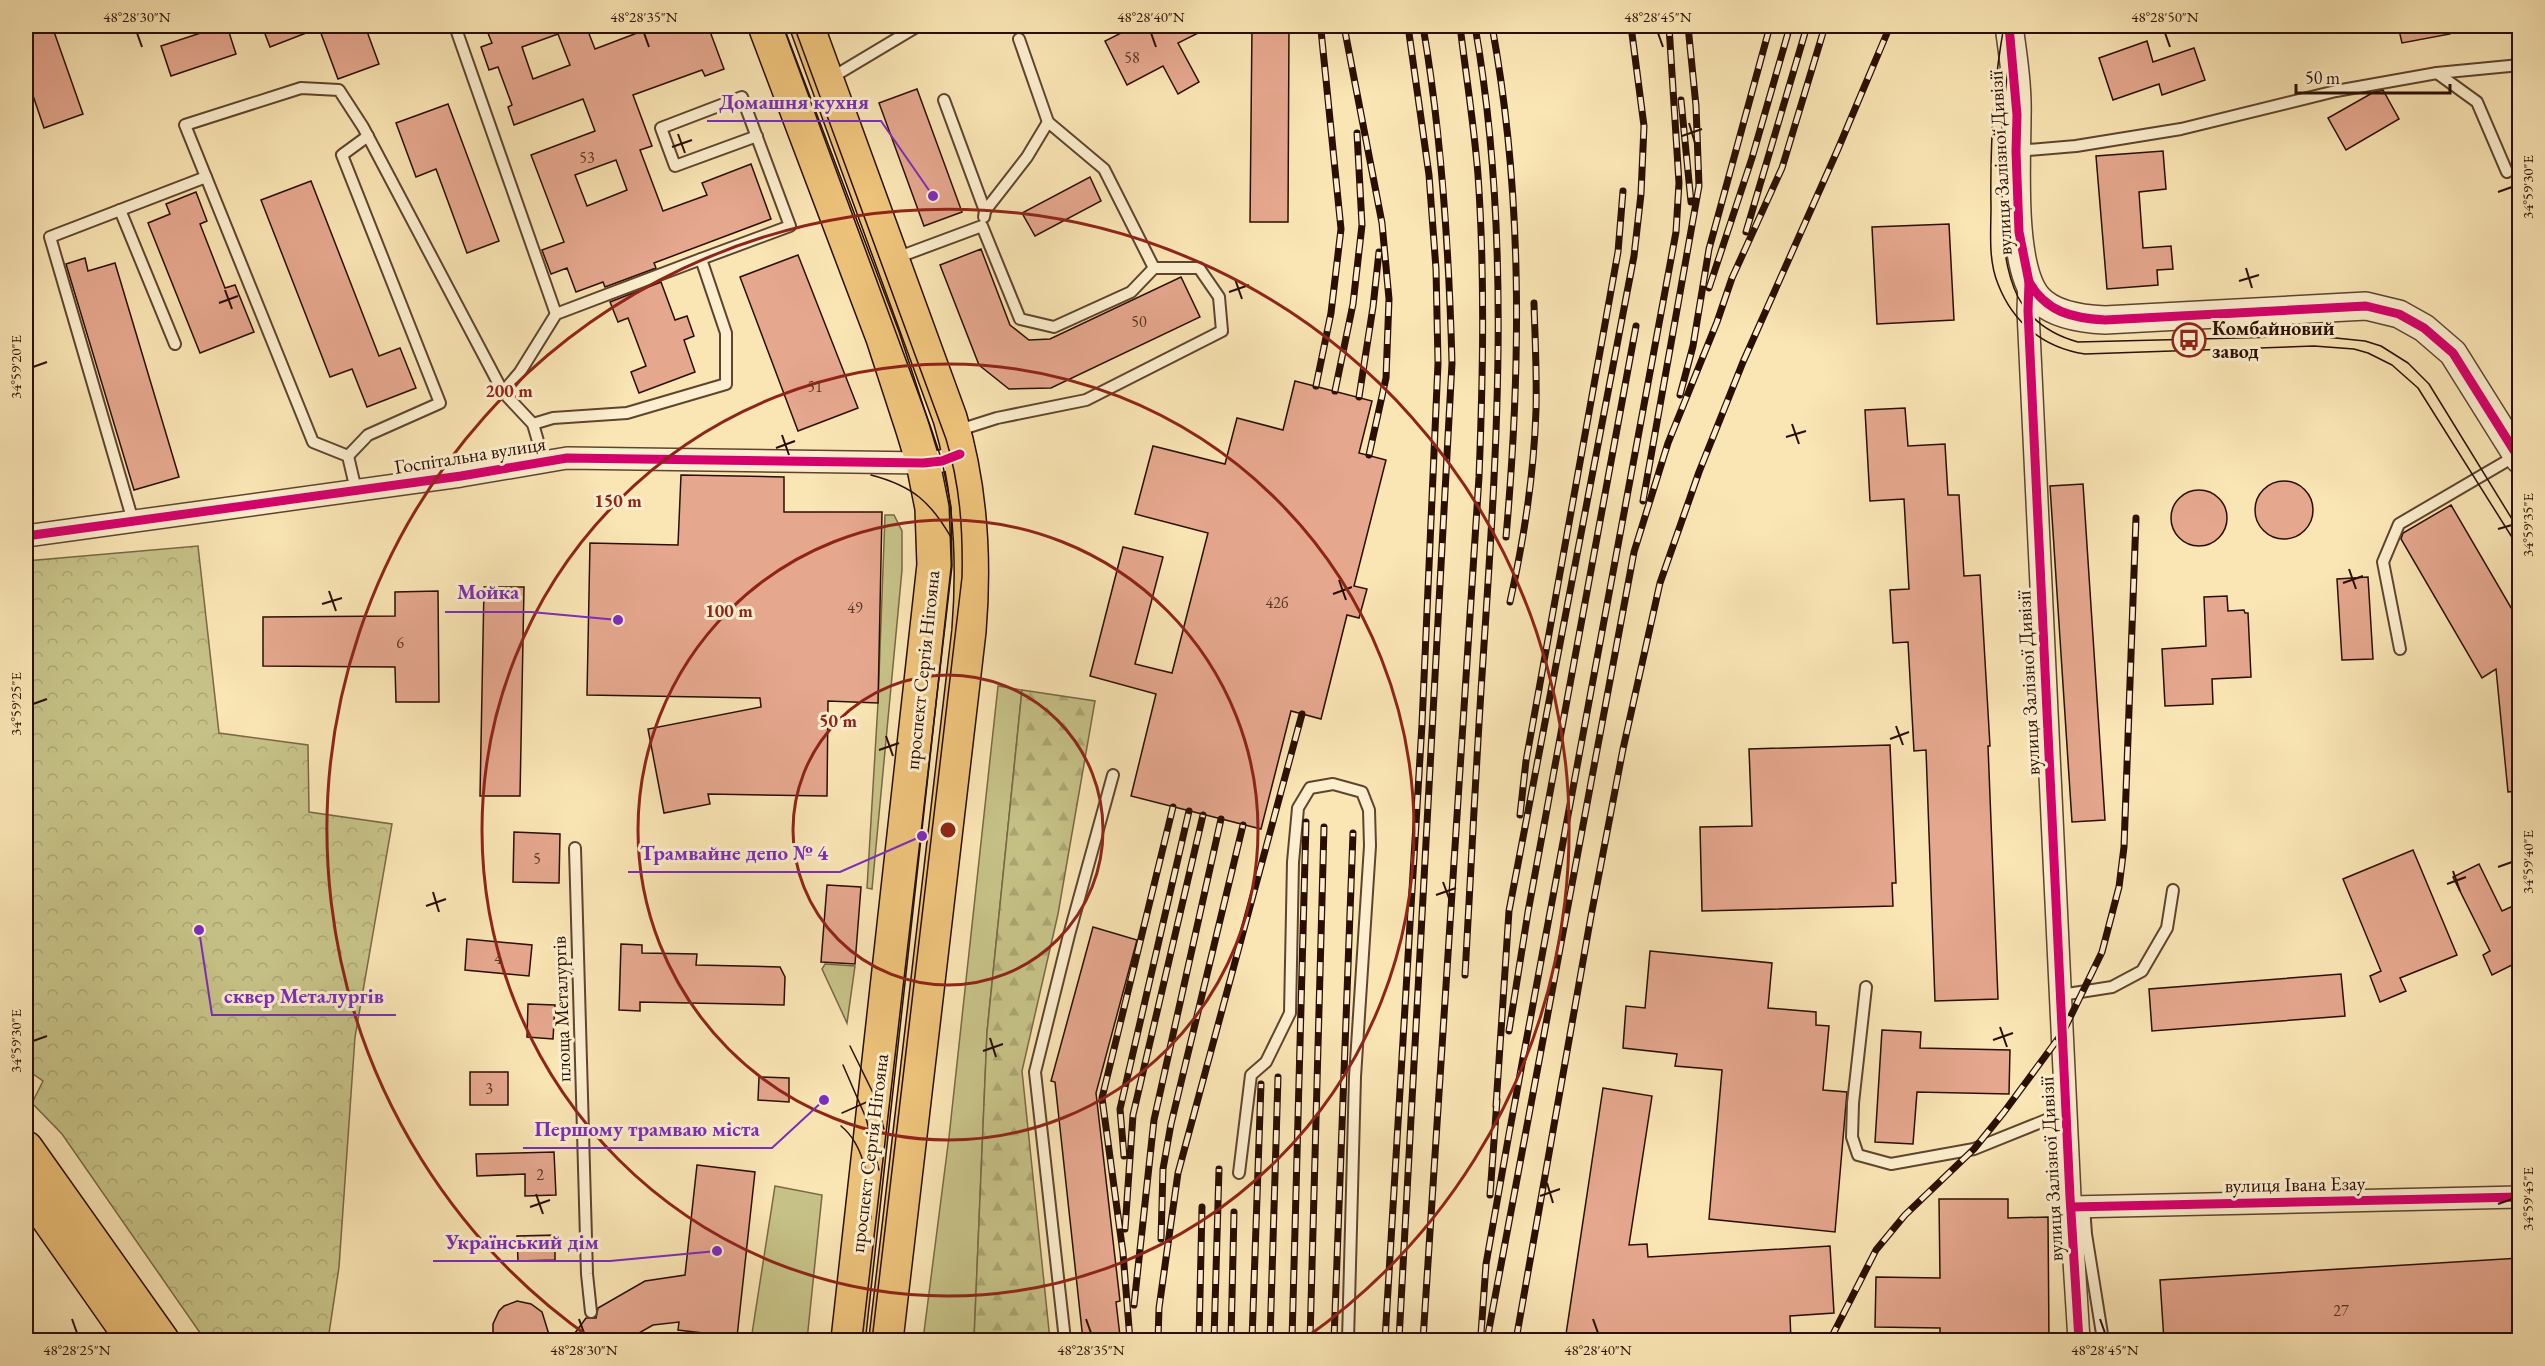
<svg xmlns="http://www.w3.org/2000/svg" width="2545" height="1366" font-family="'EB Garamond',serif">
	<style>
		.green { fill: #c6c287; stroke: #786844; stroke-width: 1.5 }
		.forest { fill: url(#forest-firs); stroke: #786844; stroke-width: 1.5 }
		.park { fill: url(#park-crowns); stroke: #786844; stroke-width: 1.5 }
		.building { fill: #e5a78e; stroke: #2a0f01; stroke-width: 1.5; fill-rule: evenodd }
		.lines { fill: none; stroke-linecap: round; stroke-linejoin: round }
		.service-casing { stroke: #5e442e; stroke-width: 14 }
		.minor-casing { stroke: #5e442e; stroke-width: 24 }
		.tertiary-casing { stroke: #5e442e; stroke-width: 30 }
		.trunk-casing { stroke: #2a0f01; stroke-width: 36 }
		.service { stroke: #fceece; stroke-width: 10 }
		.minor { stroke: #fceece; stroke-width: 21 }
		.tertiary { stroke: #fceece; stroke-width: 27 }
		.trunk { stroke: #edc27a; stroke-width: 33 }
		.tram { stroke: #2a0f01; stroke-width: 1.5 }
		.rail-casing { stroke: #2a0f01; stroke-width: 7 }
		.rail { stroke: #fceece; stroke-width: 4.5; stroke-dasharray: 14; stroke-linecap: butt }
		.cycleway-casing { stroke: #fceece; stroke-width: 13 }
		.cycleway { stroke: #d6006c; stroke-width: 9 }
		.ticks { fill: none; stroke: #2a0f01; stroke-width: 2 }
		.ring { fill: none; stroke: #8f2418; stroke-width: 3 }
		.labels { text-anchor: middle; stroke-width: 6; stroke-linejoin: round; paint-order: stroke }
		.number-label { font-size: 16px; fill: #593524 }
		.street-label { font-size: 20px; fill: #2a0f01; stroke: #fceece }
		.poi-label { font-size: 20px; font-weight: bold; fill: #2a0f01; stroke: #fceece; text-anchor: start }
		.centre { fill: #8f2418; stroke: #fceece; stroke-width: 3 }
		.ring-label { font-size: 18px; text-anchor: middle; font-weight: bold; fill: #8f2418; stroke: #fceece; stroke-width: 6; stroke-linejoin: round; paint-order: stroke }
		.leader { fill: none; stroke: #7b2cbf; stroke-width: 2 }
		.callout-dot { fill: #7b2cbf; stroke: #fceece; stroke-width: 2 }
		.callout-label { font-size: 21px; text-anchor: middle; font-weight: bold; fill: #7b2cbf; stroke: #fceece; stroke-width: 6; stroke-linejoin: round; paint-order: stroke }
		.neatline { fill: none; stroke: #2a0f01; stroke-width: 2 }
		.ticks-label { font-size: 15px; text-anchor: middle; fill: #2a0f01 }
	</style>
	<defs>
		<pattern id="forest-firs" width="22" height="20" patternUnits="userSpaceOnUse" patternTransform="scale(1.5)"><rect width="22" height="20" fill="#c6c287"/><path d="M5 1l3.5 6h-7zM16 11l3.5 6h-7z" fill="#aaa673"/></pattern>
		<pattern id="park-crowns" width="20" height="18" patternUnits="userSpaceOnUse" patternTransform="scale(1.5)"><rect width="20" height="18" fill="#c6c287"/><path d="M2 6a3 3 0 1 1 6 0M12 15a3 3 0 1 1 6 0" fill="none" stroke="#aaa673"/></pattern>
	</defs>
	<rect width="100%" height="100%" fill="#fae5b4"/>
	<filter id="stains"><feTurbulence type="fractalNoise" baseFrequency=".00333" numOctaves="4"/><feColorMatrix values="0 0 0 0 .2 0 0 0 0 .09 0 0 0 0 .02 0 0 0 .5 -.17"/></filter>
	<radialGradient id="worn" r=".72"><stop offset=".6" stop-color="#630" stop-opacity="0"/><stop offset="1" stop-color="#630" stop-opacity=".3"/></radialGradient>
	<g class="green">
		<polygon points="885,515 894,515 902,531 902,570 872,889 867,888 878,703"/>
		<polygon points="998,686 1022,690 987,1032 974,1340 923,1340 949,1137"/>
		<polygon points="825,964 855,966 847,1023 822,969"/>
		<polygon points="775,1186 822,1195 807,1340 751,1340"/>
	</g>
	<polygon class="forest" points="1022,690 1095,701 1058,914 1022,1071 1050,1340 974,1340 987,1032"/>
	<polygon class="park" points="198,546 219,733 308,745 309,812 392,824 355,1037 339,1267 328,1340 205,1340 62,1134 32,1103 43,1081 26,1069 26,561"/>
	<g class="building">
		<polygon points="46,26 52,26 83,114 44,128 26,75 26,33"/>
		<polygon points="222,26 227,26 236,54 171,76 161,46"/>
		<polygon points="262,26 365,26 379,64 338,79 319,28 270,47"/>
		<path d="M485 26H586L595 49 645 30 644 26H708L724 69 705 76 702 70 633 95 652 146 640 150 663 211 707 195 702 183 751 164 771 219 654 263 656 268 605 287 603 282 576 292 567 268 551 274 542 250 564 242 531 155 595 131 583 99 514 125 508 107 512 105 498 67 489 70 481 47 492 43ZM558 34 570 65 533 79 522 47ZM616 160 627 190 587 206 575 175Z"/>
		<polygon points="1135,26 1212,26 1178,43 1199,82 1178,94 1163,66 1127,85 1105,41"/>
		<polygon points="1252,26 1289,26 1288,222 1250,222"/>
		<polygon points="2398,26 2449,26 2450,34 2402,43"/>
		<polygon points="2147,41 2153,62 2194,48 2205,80 2162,95 2159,84 2113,100 2099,58"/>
		<polygon points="917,89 962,212 924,226 879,103"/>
		<polygon points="2383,90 2399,119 2346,150 2328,118 2374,92"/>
		<polygon points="448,104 499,241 467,253 436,169 416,177 396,123"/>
		<polygon points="2163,151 2166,189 2139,192 2143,248 2171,246 2173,269 2157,270 2158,285 2107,289 2096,156"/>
		<polygon points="1090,177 1101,201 1035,236 1022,213"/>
		<polygon points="311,181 379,356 400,348 416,388 367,407 352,369 330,377 261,200"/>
		<polygon points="196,192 207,221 200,224 225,288 235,285 254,332 200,353 148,223 170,214 166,204"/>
		<polygon points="1949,224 1954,320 1877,324 1872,227"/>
		<polygon points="981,249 1010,325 1029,340 1050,339 1181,277 1200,317 1051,388 1009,389 979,365 940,265"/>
		<polygon points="798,255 858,408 798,431 740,277"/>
		<polygon points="85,258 88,271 115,263 179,477 134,490 66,264"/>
		<polygon points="661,282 675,320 687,316 694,336 684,340 695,372 639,393 631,372 646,366 628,318 618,322 610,302"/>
		<polygon points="1295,381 1372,401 1359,453 1386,460 1354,586 1367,589 1359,618 1347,615 1321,719 1291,711 1261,829 1131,796 1156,694 1090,676 1123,547 1163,557 1135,664 1172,673 1208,533 1135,514 1153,446 1225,464 1237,418 1283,430"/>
		<polygon points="1905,408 1908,446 1945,444 1948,495 1959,495 1964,576 1980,575 1990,746 1988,746 1998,999 1935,1001 1926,750 1914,751 1908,642 1893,643 1890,590 1909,589 1904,499 1870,501 1865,410"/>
		<polygon points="681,475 784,477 784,512 882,512 878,703 828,701 827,796 708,794 710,804 664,813 648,729 761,707 760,698 587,695 590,543 678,545"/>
		<circle cx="2284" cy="510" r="29"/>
		<polygon points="2083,484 2105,820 2072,822 2050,486"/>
		<circle cx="2199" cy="518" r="28"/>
		<polygon points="2451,505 2520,623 2520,791 2508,792 2496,669 2482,678 2401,539 2403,533"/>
		<polygon points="2368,577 2373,659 2342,660 2337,579"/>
		<polygon points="484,587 524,587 520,796 480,796"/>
		<polygon points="438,591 439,702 396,702 395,667 263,666 263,617 395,616 395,592"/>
		<polygon points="2227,596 2228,611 2244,610 2245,613 2248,613 2251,677 2212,679 2213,704 2165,706 2162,649 2206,646 2204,597"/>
		<polygon points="1890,745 1896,883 1892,883 1893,906 1702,911 1700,827 1752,826 1749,749"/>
		<polygon points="514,832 560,834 559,883 513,882"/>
		<polygon points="2413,850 2457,955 2400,978 2406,991 2380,1002 2370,976 2381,971 2343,879"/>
		<polygon points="2479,864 2502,911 2520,903 2520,961 2492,975 2483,955 2490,951 2453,877"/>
		<polygon points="827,885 861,887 855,964 821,962"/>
		<polygon points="1093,927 1137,940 1096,1093 1120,1301 1116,1302 1120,1336 1083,1340 1055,1082 1051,1081"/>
		<polygon points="467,939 532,945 529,976 465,970"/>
		<polygon points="621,944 642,945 642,953 697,954 696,965 780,967 785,977 784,1005 640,1002 640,1011 619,1010"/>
		<polygon points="1650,951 1772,963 1768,1008 1816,1012 1816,1025 1829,1026 1823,1090 1847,1092 1835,1232 1709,1219 1722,1070 1675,1066 1677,1054 1623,1048 1626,1006 1645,1008"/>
		<polygon points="2341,974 2345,1016 2152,1031 2149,989"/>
		<polygon points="528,1004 555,1005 553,1039 527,1037"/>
		<polygon points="1882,1030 1921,1032 1920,1048 2010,1050 2009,1094 1917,1092 1913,1144 1875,1142"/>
		<rect x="470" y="1072" width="38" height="33"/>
		<polygon points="759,1077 789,1078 789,1102 758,1100"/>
		<polygon points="1603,1088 1652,1096 1629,1245 1647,1244 1648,1257 1830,1246 1834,1313 1790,1316 1791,1341 1565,1341"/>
		<polygon points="554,1152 556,1195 525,1196 525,1174 477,1176 476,1154"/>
		<polygon points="697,1165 755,1172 737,1337 678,1330 679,1322 653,1325 625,1341 569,1341 586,1318 596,1318 598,1308 645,1281 685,1275"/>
		<polygon points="1939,1199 2008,1199 2008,1218 2048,1217 2049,1341 1940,1341 1940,1328 1875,1327 1876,1277 1940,1278"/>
		<polygon points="555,1235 555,1260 518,1261 517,1236"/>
		<polygon points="2520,1258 2520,1341 2164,1341 2160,1280"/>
		<polygon points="517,1301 531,1304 542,1312 551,1341 493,1341 493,1324 499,1311 504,1306"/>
	</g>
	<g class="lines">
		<g class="service-casing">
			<g id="service">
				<polyline points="460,26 457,32 556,314"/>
				<polyline points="1019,39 1048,122"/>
				<polyline points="2437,73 2477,102 2507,172"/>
				<polyline points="831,78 918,26"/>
				<polyline points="944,100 985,211 984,217"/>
				<polyline points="2016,151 2076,146 2181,129 2336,91 2437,73 2520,65"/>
				<polyline points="120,210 175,344"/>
				<polyline points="985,211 1027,157 1048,122 1104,169 1154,268"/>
				<polyline points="896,258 982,226 1020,319 1054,327 1131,292 1154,268 1199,268 1219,297 1222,331 1086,400 997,418 956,431"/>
				<polyline points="503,392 520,372 556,314 701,259"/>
				<polyline points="533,424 553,418 627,413 726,384 726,333 701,259 790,226 742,97 661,128 675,166 757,136"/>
				<polyline points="348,456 368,435 440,403 342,155 368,136"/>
				<polyline points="356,490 348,456 313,442 185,125 301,88 339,90 363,127 503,392 533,424 544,462"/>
				<polyline points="26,520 30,535"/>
				<polyline points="133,521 50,237 206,177"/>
				<polyline points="2400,649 2383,562 2399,524 2517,455"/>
				<polyline points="575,848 587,1274 591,1312"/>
				<polyline points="1866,987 1853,1103 1852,1137 1858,1155 1891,1164 1974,1149 2066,1112"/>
				<polyline points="2061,995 2112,987 2142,971 2167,928 2173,890"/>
				<polyline points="1239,1173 1251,1075 1266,1062 1290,1013 1293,862 1298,808 1310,788 1333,784 1362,792 1369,810 1370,846 1355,1077 1348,1340"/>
				<polyline points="2084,1207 2086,1234 2103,1340"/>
				<polyline points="1065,1340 1035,1072 1069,935 1113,775"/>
			</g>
		</g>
		<g class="minor-casing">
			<g id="minor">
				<polyline points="2029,282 2028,311 2070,1197 2079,1340"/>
				<polyline points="26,536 461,476 567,458 923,463 942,461 960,454"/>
				<polyline points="2071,1207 2520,1197"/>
			</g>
		</g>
		<g class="tertiary-casing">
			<path id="tertiary" d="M2009 26C2013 55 2018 87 2017 117 2017 159 2010 264 2037 297 2052 315 2084 319 2105 320L2366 306 2399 314 2424 328 2453 353 2520 460"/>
		</g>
		<g class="trunk-casing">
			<g id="trunk">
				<polyline points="765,26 883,338 913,430 923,463 932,508 934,565 848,1340"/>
				<path d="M807 26 950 418C971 488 975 558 969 631L886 1340"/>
				<polyline points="26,1148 162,1340"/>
				<polyline points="30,1193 133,1340"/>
			</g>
		</g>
		<use href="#service" class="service"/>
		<use href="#minor" class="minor"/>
		<use href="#tertiary" class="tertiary"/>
		<use href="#trunk" class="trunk"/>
		<g class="tram">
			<polyline points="783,26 930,425 942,461 951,507 952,566 862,1340"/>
			<path d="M794 26 946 439C960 485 963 529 962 577L872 1340"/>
			<path d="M2004 26C1993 86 1990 146 1991 207 1991 232 1988 260 1998 284 2013 323 2044 348 2085 354L2314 346 2354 349 2368 353 2392 365 2418 388 2520 550"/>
			<path d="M2016 26C2001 88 1989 240 2018 297 2031 321 2052 335 2078 342L2316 336 2365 341 2381 346 2408 363 2429 384 2520 532"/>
			<path d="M871 475C913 486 931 502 952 539"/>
			<polyline points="850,1046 875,1097 884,1129"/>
			<polyline points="843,1065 866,1118 879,1170"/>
			<polyline points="842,1113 869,1101"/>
			<path d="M841 1126C867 1147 869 1187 871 1219"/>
		</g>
		<g class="rail-casing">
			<g id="rail">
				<polyline points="1344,26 1382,223 1389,299 1386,378 1369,455"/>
				<path d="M1492 26C1523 194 1521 367 1506 537"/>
				<polyline points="1681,100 1691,202"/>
				<polyline points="1746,232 1807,26"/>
				<polyline points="1709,288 1752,158 1790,26"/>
				<polyline points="1316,386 1331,313 1341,229 1321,30"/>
				<polyline points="1335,391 1353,304 1362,225 1357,133"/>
				<polyline points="1680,395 1693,346 1709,249 1770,26"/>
				<polyline points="1359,397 1373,307 1379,252"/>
				<polyline points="1643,501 1699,186 1696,106 1688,26"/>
				<path d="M1510 602C1524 539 1534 474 1536 410 1537 374 1535 339 1534 303"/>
				<polyline points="1520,815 1526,761 1618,252 1623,191"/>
				<path d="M1465 975C1471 870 1476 765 1483 660 1497 448 1512 236 1475 26"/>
				<polyline points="1509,1031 1528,912 1636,326"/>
				<polyline points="1496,1106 1509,911 1634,256 1641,194 1644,126 1631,26"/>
				<polyline points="1124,1156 1120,1109 1189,811"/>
				<polyline points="1490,1195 1497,1100"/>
				<polyline points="1125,1229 1133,1115 1203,815"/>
				<polyline points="1161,1239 1163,1169 1171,1124 1243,825"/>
				<polyline points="1134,1305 1154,1120 1221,819"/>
				<polyline points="1481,1334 1486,1264 1509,1134 1676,232 1679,183 1669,26"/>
				<polyline points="1130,1340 1123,1253 1102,1098 1173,807"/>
				<polyline points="1158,1340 1159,1308 1178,1173 1302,714"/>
				<polyline points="1199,1340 1202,1207"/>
				<polyline points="1214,1340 1219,1169"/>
				<polyline points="1231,1340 1234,1212"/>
				<polyline points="1252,1340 1261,1084"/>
				<polyline points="1270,1340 1278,1077"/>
				<polyline points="1292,1340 1306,822"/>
				<polyline points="1310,1340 1324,827"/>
				<polyline points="1334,1340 1353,833"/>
				<polyline points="1385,1340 1422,724 1438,363 1436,269 1429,175 1408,26"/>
				<path d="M1399 1340 1452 363C1449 250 1442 137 1423 26"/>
				<path d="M1423 1340 1479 477C1483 376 1485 276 1478 175 1474 125 1466 75 1460 26"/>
				<polyline points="1487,1340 1634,552 1668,443 1717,322 1732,278 1782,168 1825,26"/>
				<polyline points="1516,1340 1591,916 1623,749 1660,583 1699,472 1743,362 1838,149 1890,26"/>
				<polyline points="1830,1340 1876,1250 1905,1215 1974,1149 2004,1112 2063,1032 2102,952 2119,887 2124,847 2136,518"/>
			</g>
		</g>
		<use href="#rail" class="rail"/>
		<g class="cycleway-casing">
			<g id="cycleway">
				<polyline points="2009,26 2017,115 2016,151 2019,232 2029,282 2028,311 2070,1197 2079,1340"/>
				<path d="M2029 282C2046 312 2072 318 2105 320L2366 306 2399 314 2424 328 2453 353 2520 460"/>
				<polyline points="26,536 461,476 567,458 923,463 942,461 960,454"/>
				<polyline points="2071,1207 2520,1197"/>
			</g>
		</g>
		<use href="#cycleway" class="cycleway"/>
	</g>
	<path class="ticks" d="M137 33 142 47M644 33 649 47M1151 33 1156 47M1658 33 1663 47M2165 33 2170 47M1689 123 1695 143M678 134 685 153M1682 136 1702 129M672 147 692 140M2498 192 2512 187M2246 268 2252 288M1235 279 1242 299M2239 281 2259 275M225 290 232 309M1229 292 1249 285M219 303 238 296M33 367 47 362M1792 424 1799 444M782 435 789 455M1786 437 1806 431M776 448 795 441M2498 529 2512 525M2349 569 2356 589M1339 580 1346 600M2343 583 2363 576M329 591 336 611M1333 594 1352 587M322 604 342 598M33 704 47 699M1896 726 1903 745M886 736 893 756M1890 739 1909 732M879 750 899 743M2498 867 2512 862M2453 871 2460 891M1443 882 1450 901M2447 884 2466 877M433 892 439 912M1436 895 1456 888M426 906 446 899M2000 1027 2007 1047M990 1038 996 1057M1993 1040 2013 1033M33 1041 47 1036M983 1051 1003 1044M1547 1183 1553 1203M536 1194 543 1214M1540 1196 1560 1189M2498 1204 2512 1199M530 1207 550 1200M72 1319 77 1333M579 1319 584 1333M1086 1319 1091 1333M1593 1319 1598 1333M2100 1319 2105 1333"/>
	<g class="ring">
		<circle cx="948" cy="830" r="155"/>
		<circle cx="948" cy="830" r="310"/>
		<circle cx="948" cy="830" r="466"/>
		<path d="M592 1339A621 621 0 1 1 1304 1339"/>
	</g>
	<defs>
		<g id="bus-ring" transform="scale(1.725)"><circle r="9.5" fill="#fceece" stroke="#8f2418" stroke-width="1.5"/><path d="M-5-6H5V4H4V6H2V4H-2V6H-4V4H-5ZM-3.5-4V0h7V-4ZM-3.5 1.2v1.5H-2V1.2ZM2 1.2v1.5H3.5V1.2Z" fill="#8f2418"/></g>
	</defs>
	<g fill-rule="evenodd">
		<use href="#bus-ring" x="2189" y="340"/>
	</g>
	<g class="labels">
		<g class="number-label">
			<text x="1132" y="63">58</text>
			<text x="587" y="163">53</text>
			<text x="1139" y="327">50</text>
			<text x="815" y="392">51</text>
			<text x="1277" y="608">42б</text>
			<text x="855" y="613">49</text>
			<text x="400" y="648">6</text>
			<text x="537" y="864">5</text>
			<text x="498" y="964">4</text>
			<text x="489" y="1094">3</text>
			<text x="540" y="1180">2</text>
			<text x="2341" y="1316">27</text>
		</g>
		<g class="street-label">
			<text transform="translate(2000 163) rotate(-93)" y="7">вулиця Залізної Дивізії</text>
			<text transform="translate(470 455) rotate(-9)" y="7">Госпітальна вулиця</text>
			<text transform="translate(922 670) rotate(-84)" y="7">проспект Сергія Нігояна</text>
			<text transform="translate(2028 683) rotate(-93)" y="7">вулиця Залізної Дивізії</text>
			<text transform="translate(561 1009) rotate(-92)" y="7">площа Металургів</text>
			<text transform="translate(869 1153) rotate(-83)" y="7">проспект Сергія Нігояна</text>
			<text transform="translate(2051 1169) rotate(-93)" y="7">вулиця Залізної Дивізії</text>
			<text transform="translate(2295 1184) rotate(-1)" y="7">вулиця Івана Езау</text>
		</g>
		<g class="poi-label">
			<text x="2212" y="335">Комбайновий<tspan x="2212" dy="23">завод</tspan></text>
		</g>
	</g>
	<circle cx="948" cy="830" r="9" class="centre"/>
	<g class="ring-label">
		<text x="509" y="397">200 m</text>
		<text x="618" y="507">150 m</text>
		<text x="729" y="617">100 m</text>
		<text x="838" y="727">50 m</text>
	</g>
	<path class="leader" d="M933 196L881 121H707M618 620L531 612H445M922 836L840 872H628M199 930L212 1015H396M824 1100L772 1148H523M717 1251L610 1261H433"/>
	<g class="callout-dot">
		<circle cx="933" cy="196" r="6"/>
		<circle cx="618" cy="620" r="6"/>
		<circle cx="922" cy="836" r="6"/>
		<circle cx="199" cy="930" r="6"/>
		<circle cx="824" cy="1100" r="6"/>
		<circle cx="717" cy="1251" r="6"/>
	</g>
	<g class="callout-label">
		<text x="794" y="109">Домашня кухня</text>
		<text x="488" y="599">Мойка</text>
		<text x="734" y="860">Трамвайне депо № 4</text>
		<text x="304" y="1003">сквер Металургів</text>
		<text x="647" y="1136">Першому трамваю міста</text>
		<text x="522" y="1249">Український дім</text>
	</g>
	<rect width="2545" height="1366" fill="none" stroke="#fae5b4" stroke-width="66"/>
	<path d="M2296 84v9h154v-9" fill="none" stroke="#2a0f01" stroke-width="3"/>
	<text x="2305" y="84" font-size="18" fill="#2a0f01" stroke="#fceece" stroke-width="4.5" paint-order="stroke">50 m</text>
	<rect x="33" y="33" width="2479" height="1300" class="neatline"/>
	<g class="ticks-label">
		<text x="137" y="22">48°28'30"N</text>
		<text x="644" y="22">48°28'35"N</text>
		<text x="1151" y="22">48°28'40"N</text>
		<text x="1658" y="22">48°28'45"N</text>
		<text x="2165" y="22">48°28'50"N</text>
		<text transform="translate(2528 187) rotate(-90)" y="5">34°59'30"E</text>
		<text transform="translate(16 367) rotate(-90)" y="5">34°59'20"E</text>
		<text transform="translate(2528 525) rotate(-90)" y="5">34°59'35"E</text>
		<text transform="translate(16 704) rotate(-90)" y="5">34°59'25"E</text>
		<text transform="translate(2528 862) rotate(-90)" y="5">34°59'40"E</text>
		<text transform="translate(16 1041) rotate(-90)" y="5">34°59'30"E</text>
		<text transform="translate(2528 1199) rotate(-90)" y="5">34°59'45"E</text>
		<text x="77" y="1355">48°28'25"N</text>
		<text x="584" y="1355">48°28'30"N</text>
		<text x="1091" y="1355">48°28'35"N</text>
		<text x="1598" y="1355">48°28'40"N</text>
		<text x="2105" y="1355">48°28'45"N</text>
	</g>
	<rect width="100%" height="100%" filter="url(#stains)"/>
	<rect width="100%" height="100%" fill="url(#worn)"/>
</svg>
